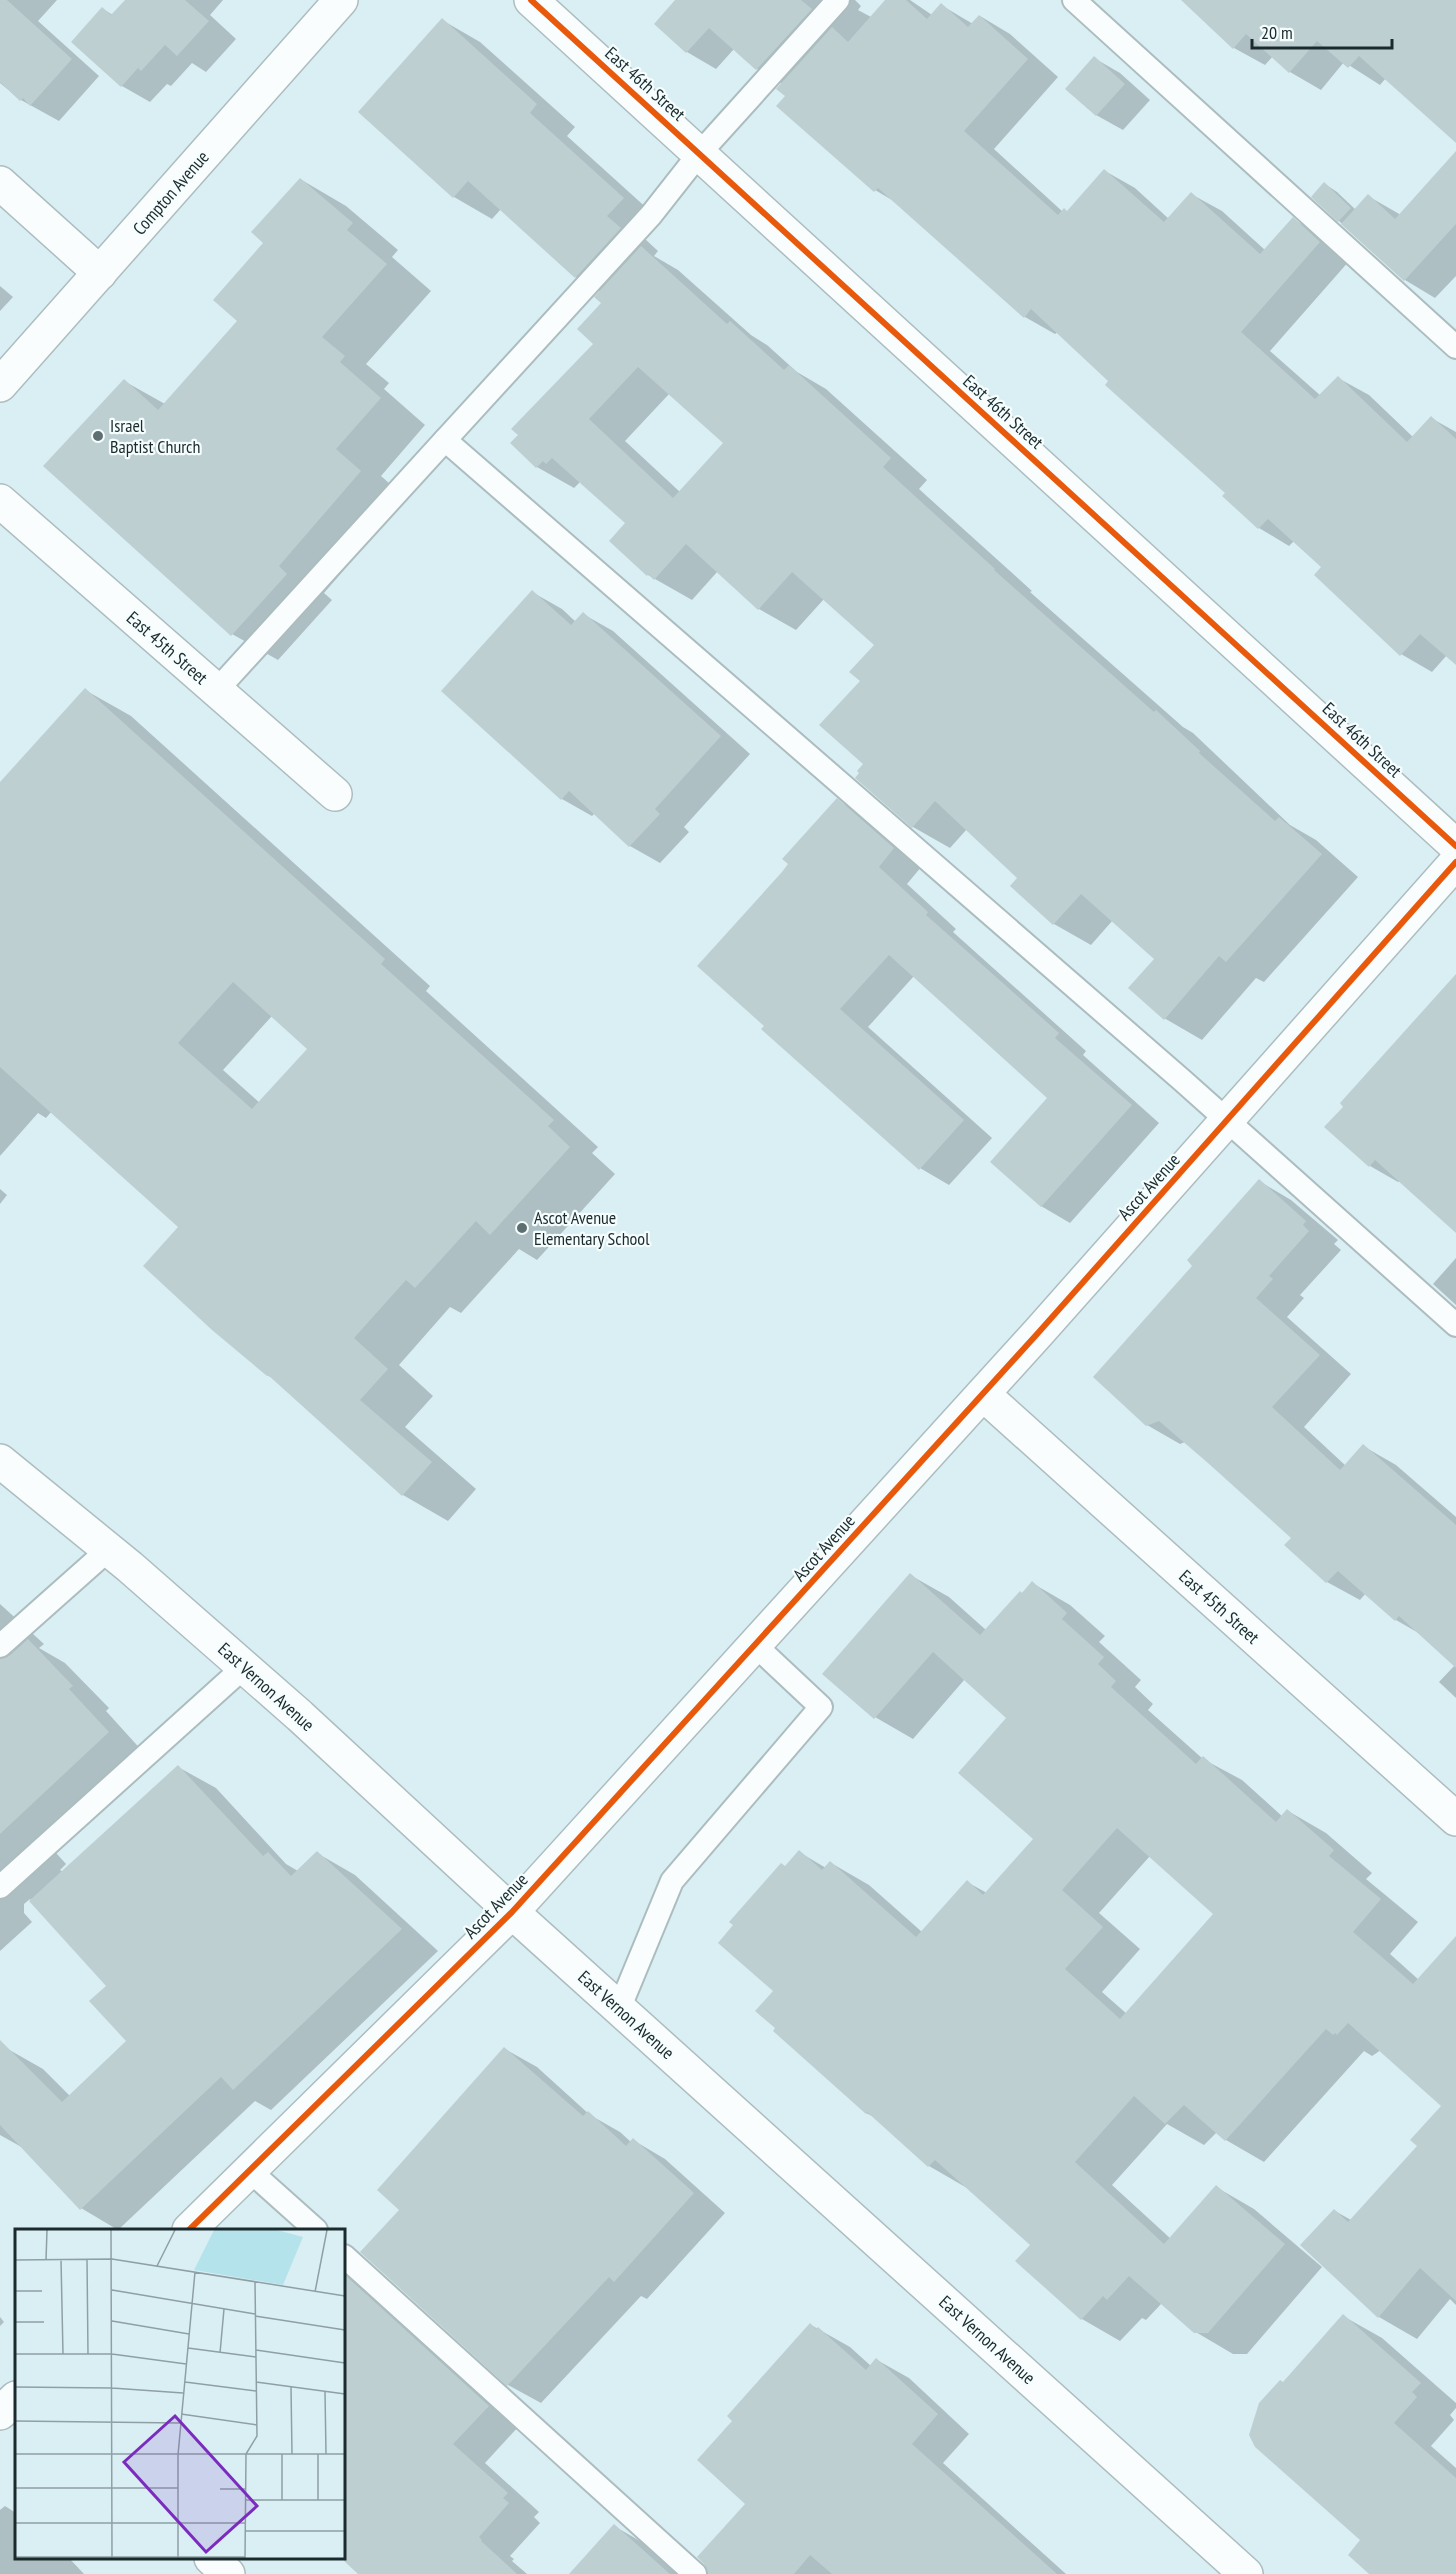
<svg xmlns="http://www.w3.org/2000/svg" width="1456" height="2574" font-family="'PT Sans Narrow',sans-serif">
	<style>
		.shadow { fill: #0003; fill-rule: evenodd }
		.building { fill: #becfd2; fill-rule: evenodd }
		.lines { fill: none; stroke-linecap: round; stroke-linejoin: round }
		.lane-casing { stroke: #acbdc0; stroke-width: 26 }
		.street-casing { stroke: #acbdc0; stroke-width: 36 }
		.secondary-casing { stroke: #acbdc0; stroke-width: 36 }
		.lane { stroke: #f9fdfd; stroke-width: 22 }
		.street { stroke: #f9fdfd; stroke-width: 33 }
		.secondary { stroke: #f9fdfd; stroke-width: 33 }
		.cycleway-casing { stroke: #f5fdfe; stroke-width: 10 }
		.cycleway { stroke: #e8590c; stroke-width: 6 }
		.poi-dot { fill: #5e6f72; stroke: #f5fdfe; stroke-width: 2 }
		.labels { text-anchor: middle; stroke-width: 4.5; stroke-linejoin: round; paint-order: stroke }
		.street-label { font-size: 18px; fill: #1b2a2c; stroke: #f5fdfe }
		.poi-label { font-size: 18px; fill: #1b2a2c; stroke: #f5fdfe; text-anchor: start }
		.inset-road { fill: none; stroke: #8ea0a4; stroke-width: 1.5 }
		.view { fill: #7b2cbf; fill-opacity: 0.15; stroke: #7b2cbf; stroke-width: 3 }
		.inset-edge { fill: none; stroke: #1b2a2c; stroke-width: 3 }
	</style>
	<rect width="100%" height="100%" fill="#daeff4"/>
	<g class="shadow">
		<polygon points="0,0 57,0 38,21 99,76 59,121 21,100 0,83"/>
		<polygon points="127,0 223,0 210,15 236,39 206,72 192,63 171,86 167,84 150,102 122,86 103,9 113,15"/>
		<polygon points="677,0 855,0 861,6 858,10 871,17 887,0 910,0 932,15 941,5 973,24 980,16 1010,34 1058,77 994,149 1063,212 1068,212 1105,171 1135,188 1169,219 1191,194 1222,211 1265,250 1293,219 1324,237 1350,260 1270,351 1321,396 1338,378 1369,395 1413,437 1431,418 1456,432 1456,663 1447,655 1432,672 1401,654 1323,567 1294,541 1289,546 1259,528 1227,492 1058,332 1055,334 1025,317 897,203 875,190 787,96 782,84 757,69 734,49 716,69 687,52"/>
		<polygon points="1185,0 1456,0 1456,141 1386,78 1380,85 1344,62 1321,90 1290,72 1273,56 1265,65 1234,48"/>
		<path d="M442 20 480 42 575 127 567 136 661 221 645 239 658 251 654 256 678 270 751 335 767 345 797 372 826 389 927 480 919 489 1032 591 1030 592 1183 727 1193 733 1290 825 1316 840 1358 877 1264 982 1256 978 1202 1040 1164 1018 1156 959 1113 920 1091 945 1054 924 1020 878 967 829 950 848 913 827 865 764 862 681 876 645 824 599 796 630 759 609 718 571 692 600 685 596 648 575 611 541 627 523 580 482 574 488 537 467 512 443 595 344 603 302 601 292 576 277 501 209 492 219 454 197ZM670 393 725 443 680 492 625 441Z"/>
		<polygon points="1094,58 1120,73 1150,100 1123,130 1096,115"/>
		<polygon points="1456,154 1456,276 1435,298 1405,280 1339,221 1325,184 1337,192 1356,210 1368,196 1401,215"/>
		<polygon points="300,179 346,206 398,250 392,257 431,291 366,364 389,383 384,389 425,425 381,476 406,498 324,593 332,600 278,660 232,634 124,381 165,404 239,320 266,243"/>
		<polygon points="0,286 13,297 0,311"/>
		<polygon points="532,592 562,609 576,622 583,614 613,631 750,754 684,827 689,832 660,863 630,846 595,813 592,816 562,799 443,691"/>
		<path d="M85 690 131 716 430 986 426 991 598 1147 592 1153 615 1174 537 1260 519 1249 461 1313 450 1307 399 1365 433 1396 405 1427 476 1489 448 1521 403 1495 277 1381 267 1375 180 1227 52 1111 46 1118 38 1113 0 1156V784ZM272 1016 309 1049 260 1103 223 1070Z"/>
		<polygon points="837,800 866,817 922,866 907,884 956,929 953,932 1086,1051 1083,1055 1159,1123 1070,1223 1041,1206 1049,1097 914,976 868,1027 992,1138 949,1185 920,1168 766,1026 784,873"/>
		<polygon points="1456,991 1456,1226 1400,1181 1398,1182 1370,1166"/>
		<polygon points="1259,1181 1291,1200 1338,1240 1334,1244 1341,1250 1300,1295 1304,1298 1287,1317 1351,1374 1304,1427 1346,1466 1363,1446 1396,1465 1456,1517 1456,1698 1439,1682 1455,1665 1422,1635 1396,1620 1366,1593 1360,1600 1327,1582 1286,1545 1293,1538 1185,1442 1180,1444 1147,1425 1194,1266"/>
		<polygon points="0,1189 7,1195 0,1204"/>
		<polygon points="1456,1258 1456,1305 1433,1284"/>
		<path d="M910 1575 949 1597 986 1630 1032 1583 1070 1605 1105 1636 1099 1642 1141 1680 1135 1687 1153 1704 1148 1710 1203 1759 1242 1780 1283 1817 1288 1811 1326 1833 1372 1873 1366 1879 1418 1922 1390 1954 1419 1980 1456 1964V2305L1450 2299 1417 2339 1379 2317 1302 2245 1335 2211 1351 2220 1419 2145 1443 2106 1381 2050 1372 2056 1364 2051 1264 2162 1226 2140 1217 2132 1204 2145 1167 2124 1112 2185 1171 2239 1216 2187 1254 2209 1322 2267 1247 2354H1233L1194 2331 1162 2303 1146 2320 1142 2318 1120 2341 1082 2319 1032 2245 967 2188 929 2166 876 2118 866 2113 775 1991 786 1867 799 1852 826 1868 831 1863 869 1885 922 1932 967 1882 987 1893 1035 1839 1009 1718 965 1679 913 1739 875 1717ZM1150 1856 1215 1914 1127 2014 1102 1992 1140 1949 1099 1913Z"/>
		<polygon points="0,1604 44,1644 39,1648 65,1663 109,1708 106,1711 145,1754 49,1845 66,1864 60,1870 63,1872 178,1767 216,1788 286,1864 298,1871 317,1853 355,1875 438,1951 271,2110 255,2101 118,2230 81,2208 25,2149 0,2135 0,2053 6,2048 43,2069 70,2096 128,2041 108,1986 30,1899 24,1904 24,1913 32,1922 0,1951"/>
		<polygon points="505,2049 537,2067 590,2115 620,2132 631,2142 633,2140 665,2159 725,2213 647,2299 641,2296 541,2403 508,2385 402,2210"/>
		<polygon points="344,2270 520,2425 485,2463 539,2512 534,2517 540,2523 510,2556 514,2559 512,2561 527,2574 360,2574 358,2561 344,2548"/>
		<polygon points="1343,2316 1382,2338 1456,2403 1456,2408 1450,2415 1454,2420 1431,2446 1456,2468 1456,2574 1371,2574 1363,2540 1283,2383"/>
		<polygon points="0,2317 4,2322 0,2326"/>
		<polygon points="811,2325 850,2347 871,2366 877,2360 909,2378 969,2434 943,2463 1066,2574 709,2574 747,2504 734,2421"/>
		<polygon points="5,2506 16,2513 16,2558 69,2558 84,2574 0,2574 0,2510"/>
		<polygon points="614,2526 647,2545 679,2574 571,2574"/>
	</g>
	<g class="building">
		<polygon points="0,0 7,0 72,59 30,106 23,98 20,101 0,82"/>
		<polygon points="125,0 185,0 209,21 177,56 165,45 141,71 138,68 121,87 71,42 102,7 111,15"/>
		<polygon points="675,0 801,0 812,9 756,70 709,28 686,53 654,24"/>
		<polygon points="885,0 906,0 927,19 941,3 968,27 979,15 1028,59 964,131 1058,215 1064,208 1067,211 1104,169 1164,222 1191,192 1260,254 1293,217 1320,242 1241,332 1315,399 1338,376 1407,442 1431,416 1456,439 1456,665 1420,634 1400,656 1314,575 1321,567 1268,519 1258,529 1222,496 1225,493 1105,385 1108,381 1031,309 1024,318 878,188 874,192 776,106 785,96 776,89 832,27 848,42"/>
		<polygon points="1181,0 1456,0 1456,143 1359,56 1348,68 1317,41 1289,73 1246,34 1233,49"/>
		<polygon points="442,18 537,104 530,113 624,198 607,216 621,228 575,278 468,181 453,198 358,112"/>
		<polygon points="1094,56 1125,84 1096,116 1065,89"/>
		<polygon points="1456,151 1456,224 1404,281 1341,224 1368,194 1395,219"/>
		<polygon points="300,178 353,223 347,230 387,264 322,337 345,356 340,362 381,398 336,449 361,471 279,566 287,574 231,636 43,466 124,379 158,410 237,321 213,300 263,243 251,232"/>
		<polygon points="1324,182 1351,208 1338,222 1311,197"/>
		<path d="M641 246 727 324 730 321 784 370 789 365 891 458 883 467 995 569 994 570 1154 712 1156 710 1200 751 1199 753 1275 821 1279 817 1322 854 1226 962 1219 956 1164 1020 1128 988 1154 959 1081 894 1053 925 1010 886 1017 878 935 801 912 828 855 778 859 773 857 771 863 764 819 725 860 681 849 672 874 645 792 572 758 610 686 544 654 580 648 574 647 576 609 541 625 523 552 458 546 464 543 461 536 468 510 443 518 435 511 429 593 344 577 329 601 303 594 297ZM638 367 723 443 673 498 589 419Z"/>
		<polygon points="532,590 571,625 583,612 721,736 655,809 660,814 629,847 569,791 561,800 441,691"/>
		<path d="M85 688 385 959 381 964 554 1120 548 1126 570 1147 490 1235 476 1221 415 1288 406 1280 354 1338 388 1369 360 1400 432 1462 402 1496 268 1375 267 1376 212 1330 143 1266 178 1227 0 1067V782ZM233 982 307 1049 252 1109 178 1043Z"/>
		<polygon points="837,798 894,848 879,867 928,912 926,915 1059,1033 1055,1038 1132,1105 1041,1207 990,1162 1047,1098 889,955 840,1009 964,1120 919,1170 761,1029 764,1026 697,966 782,872 788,864 782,859"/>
		<polygon points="1456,974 1456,1233 1375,1160 1369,1167 1324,1127 1343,1107 1340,1103"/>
		<polygon points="1259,1179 1306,1221 1303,1225 1309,1231 1269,1276 1273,1279 1256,1298 1320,1355 1272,1407 1340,1470 1363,1444 1456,1525 1456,1668 1399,1616 1395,1621 1338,1571 1326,1583 1284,1545 1291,1538 1208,1463 1159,1421 1146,1426 1093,1377 1192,1266 1187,1260"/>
		<path d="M910 1573 980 1635 1020 1591 1022 1593 1032 1581 1067 1613 1062 1619 1104 1657 1098 1664 1116 1681 1111 1687 1196 1764 1203 1756 1276 1822 1287 1809 1334 1850 1329 1856 1381 1899 1353 1932 1413 1984 1456 1936V2301L1420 2268 1378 2318 1300 2245 1334 2209 1348 2222 1417 2146 1410 2140 1441 2106 1348 2023 1337 2035 1335 2033 1333 2035 1326 2029 1225 2141 1184 2105 1165 2124 1134 2096 1075 2162 1164 2244 1216 2185 1285 2244 1208 2333H1194L1129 2276 1107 2300 1103 2296 1081 2320 1015 2261 1030 2245 935 2160 928 2167 867 2112 866 2114 773 2031 775 2028 755 2011 773 1991 718 1943 733 1925 729 1922 781 1863 785 1866 799 1850 822 1870 830 1861 916 1937 967 1880 983 1895 1033 1839 958 1773 1006 1718 933 1652 874 1719 822 1674ZM1117 1828 1213 1914 1120 2019 1065 1969 1103 1927 1062 1890Z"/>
		<polygon points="28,1639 73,1686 69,1689 109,1732 0,1834 0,1659 9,1656"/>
		<polygon points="178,1765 263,1856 268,1852 291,1876 317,1851 402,1929 233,2090 221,2077 80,2210 0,2125 0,2040 62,2102 126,2041 89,2001 106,1986 29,1901"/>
		<polygon points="504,2047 583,2116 588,2111 626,2146 633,2138 694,2193 614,2282 609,2277 507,2386 360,2252 399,2210 377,2190"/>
		<polygon points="344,2274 489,2406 453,2444 508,2493 503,2498 509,2503 479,2537 482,2540 481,2541 517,2574 358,2574 344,2561"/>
		<polygon points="1343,2314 1421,2383 1412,2392 1417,2397 1394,2423 1456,2478 1456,2574 1369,2574 1348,2555 1360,2540 1255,2447 1249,2435 1259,2403 1280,2380 1283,2382"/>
		<polygon points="810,2323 816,2329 818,2327 866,2370 876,2358 938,2414 912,2444 1057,2574 832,2574 810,2555 794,2574 708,2574 704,2564 697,2557 745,2504 697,2460 732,2421 727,2416"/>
		<polygon points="614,2524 670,2574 569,2574"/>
	</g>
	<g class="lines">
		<g class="lane-casing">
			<g id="lane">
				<polyline points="1074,0 1456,347"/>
				<polyline points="445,440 651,215 699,154 838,0"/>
				<polyline points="216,691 445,440 1183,1081 1456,1325"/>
				<polyline points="0,1646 108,1550"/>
				<polyline points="0,1887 244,1667"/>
				<polyline points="619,2009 672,1881 821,1707 756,1646"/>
				<polyline points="250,2171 316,2230"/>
				<polyline points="344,2256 695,2574"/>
			</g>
		</g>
		<g class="street-casing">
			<g id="street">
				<polyline points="531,0 1456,846"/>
				<polyline points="0,183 100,273"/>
				<polyline points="0,501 335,794"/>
				<polyline points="983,1394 1456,1819"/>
				<polyline points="512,1912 1038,1333 1456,862"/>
				<polyline points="211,2558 228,2574"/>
			</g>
		</g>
		<g class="secondary-casing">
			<g id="secondary">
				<polyline points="0,385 341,0"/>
				<polyline points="0,1461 130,1567 300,1716 512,1912 1246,2574"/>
				<polyline points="189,2230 512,1912"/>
				<polyline points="0,2413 16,2398"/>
			</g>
		</g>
		<use href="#lane" class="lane"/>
		<use href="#street" class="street"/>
		<use href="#secondary" class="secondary"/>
		<g class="cycleway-casing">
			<g id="cycleway">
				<polyline points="531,0 1456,846"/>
				<polyline points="189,2230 512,1912 1038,1333 1456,862"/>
			</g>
		</g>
		<use href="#cycleway" class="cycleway"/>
	</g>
	<g class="poi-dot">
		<circle cx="98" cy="436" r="6"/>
		<circle cx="522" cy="1228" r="6"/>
	</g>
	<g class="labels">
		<g class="street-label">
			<text transform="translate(645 84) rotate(42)" y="6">East 46th Street</text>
			<text transform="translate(171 193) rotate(-49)" y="6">Compton Avenue</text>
			<text transform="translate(1003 412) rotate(42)" y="6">East 46th Street</text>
			<text transform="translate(167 648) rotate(41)" y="6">East 45th Street</text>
			<text transform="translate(1362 740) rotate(43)" y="6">East 46th Street</text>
			<text transform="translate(1149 1187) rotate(-48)" y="6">Ascot Avenue</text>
			<text transform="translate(824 1548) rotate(-48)" y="6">Ascot Avenue</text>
			<text transform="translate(1219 1607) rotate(42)" y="6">East 45th Street</text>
			<text transform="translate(266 1687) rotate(42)" y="6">East Vernon Avenue</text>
			<text transform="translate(496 1906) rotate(-46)" y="6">Ascot Avenue</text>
			<text transform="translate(626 2015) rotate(42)" y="6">East Vernon Avenue</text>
			<text transform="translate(987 2340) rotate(42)" y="6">East Vernon Avenue</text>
		</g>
		<g class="poi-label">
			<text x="110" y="432">Israel<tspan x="110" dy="21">Baptist Church</tspan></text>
			<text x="534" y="1224">Ascot Avenue<tspan x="534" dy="21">Elementary School</tspan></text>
		</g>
	</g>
	<g transform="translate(15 2229)">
		<rect width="330" height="330" fill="#daeff4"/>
		<path d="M199 1H262L288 8 268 56 179 41Z" fill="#b5e3ec"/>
		<path class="inset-road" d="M96 1 97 329M72 30 73 125M0 31 97 30 330 67M31 31 32 1M46 31 48 125M142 37 160 1M97 61 240 85M0 62H27M300 63 312 1M240 87 330 101M97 92 174 105M0 93H29M173 119 241 128M241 121 330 134M205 124 209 80M0 125H97L171 135M170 153 241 162M241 153 330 165M0 158 97 159 168 164M276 158 277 225M310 163 311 225M166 185 242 196M0 192 165 194M0 225H330M231 225 242 207 240 53M267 225V271M0 259H163M205 260H230M230 271H330M303 271V225M0 294H230M230 302H330M0 328H230M163 329V226L180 43M230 329 231 225"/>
		<path class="view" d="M160 187 242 277 191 323 109 233Z"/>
		<rect width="330" height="330" class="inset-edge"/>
	</g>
	<path d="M1252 39v9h140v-9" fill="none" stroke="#1b2a2c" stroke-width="3"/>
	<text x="1261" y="39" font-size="18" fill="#1b2a2c" stroke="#f5fdfe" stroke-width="4.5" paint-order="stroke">20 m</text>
</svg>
